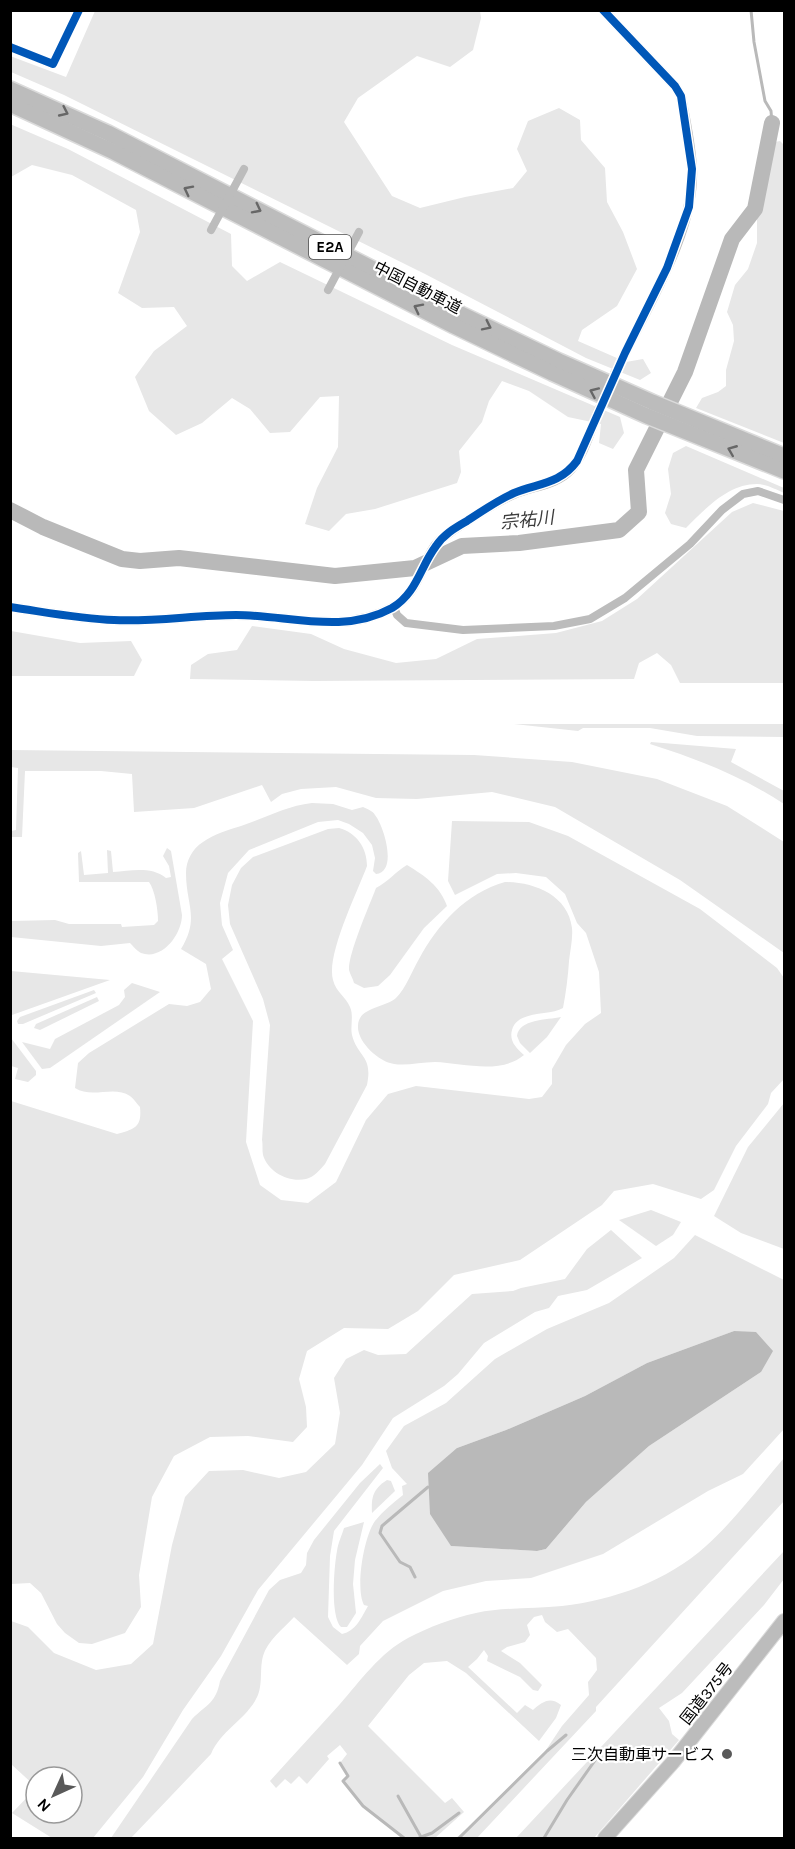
<svg xmlns="http://www.w3.org/2000/svg" width="795" height="1849" font-family="Karla,'Noto Sans JP',sans-serif">
	<style>
		.green { fill: #e7e7e7; fill-rule: evenodd }
		.water { fill: #b9b9b9 }
		.lines { fill: none; stroke-linecap: round; stroke-linejoin: round }
		.stream { stroke: #b9b9b9; stroke-width: 3 }
		.river { stroke: #b9b9b9; stroke-width: 16 }
		.tertiary-tunnel { stroke: #d9d9d9; stroke-width: 10; stroke-dasharray: 10 5; stroke-linecap: butt }
		.trunk-casing { stroke: #dbdbdb; stroke-width: 16 }
		.motorway-casing { stroke: #dbdbdb; stroke-width: 18 }
		.minor { stroke: #bcbcbc; stroke-width: 8 }
		.tertiary { stroke: #bcbcbc; stroke-width: 10 }
		.trunk { stroke: #bcbcbc; stroke-width: 14 }
		.motorway { stroke: #bcbcbc; stroke-width: 15 }
		.minor-bridge { stroke: #bcbcbc; stroke-width: 8 }
		.cycleway-casing { stroke: #fff; stroke-width: 11 }
		.cycleway { stroke: #0057b8; stroke-width: 8 }
		.oneway { stroke: #676767 }
		.poi-dot { fill: #595959; stroke: #fff; stroke-width: 2 }
		.labels { text-anchor: middle; stroke-width: 4.5; stroke-linejoin: round; paint-order: stroke }
		.shield { fill: #fff; stroke: #4c4c4c; stroke-width: 1.5 }
		.shield-label { font-size: 15px; font-weight: bold; fill: #000 }
		.street-label { font-size: 16px; fill: #000; stroke: #fff }
		.poi-label { font-size: 16px; fill: #000; stroke: #fff; text-anchor: end }
		.water-label { font-size: 18px; font-style: italic; fill: #3c3c3c; stroke: #fff }
	</style>
	<rect width="100%" height="100%" fill="#fff"/>
	<g class="green">
		<polygon points="95,11 480,11 481,18 473,50 450,67 417,56 358,98 344,122 392,196 420,208 465,197 513,188 527,171 517,149 528,121 559,108 580,120 581,140 605,168 607,202 623,232 637,269 617,306 582,330 578,341 626,362 643,359 651,373 640,380 586,358 425,274 64,95 11,72 10,56 66,77"/>
		<polygon points="10,124 68,149 231,234 232,266 247,281 280,262 452,345 620,417 624,433 613,449 599,443 601,424 568,417 529,391 502,381 489,401 482,422 459,451 461,472 457,483 375,509 346,514 329,531 305,524 317,488 338,447 339,396 320,397 290,432 270,433 250,409 232,398 202,423 176,435 149,411 135,377 154,351 187,326 174,307 142,308 118,293 140,232 136,210 72,175 32,165 11,177"/>
		<polygon points="780,141 784,145 784,443 696,408 702,398 718,392 726,386 726,370 734,341 733,325 727,312 735,285 748,269 757,243 757,216 775,142"/>
		<path d="M686 446 784 488V493C777 490 766 484 757 484 728 484 705 509 686 528L671 524 665 513 671 494 668 469 673 453Z"/>
		<polygon points="753,503 784,511 784,683 680,683 671,665 657,653 639,663 634,679 314,681 190,679 191,665 208,654 237,650 252,626 311,634 344,649 396,663 436,659 477,639 556,633 602,621 637,599 732,512"/>
		<polygon points="11,631 80,643 131,641 142,660 134,676 11,676"/>
		<polygon points="514,724 784,724 784,737 697,736 650,728 583,728 578,731"/>
		<path d="M651 742 736 749 731 762 784 791V804C743 777 700 760 653 745L650 744Z"/>
		<polygon points="10,750 474,755 572,762 657,779 727,806 784,842 784,953 680,880 555,807 492,792 417,799 376,798 336,787 301,789 282,794 271,802 262,785 194,808 134,812 132,774 101,771 25,771 22,837 11,837 11,831 16,830 18,768 11,767"/>
		<path d="M312 803 333 804 352 810 363 807C367 809 373 811 375 815 384 826 398 872 376 874L373 871 375 858 372 845 363 833 349 824 338 820 318 822 249 850 228 873 220 903 222 925 233 950 222 959 253 1021 246 1142 260 1185 281 1200 308 1203 336 1182 366 1120 388 1094 416 1086 529 1099 542 1097 552 1084V1069L566 1045 585 1024 601 1013 599 972 586 933 577 923 565 894 546 877 516 873 497 874 455 895 448 881 452 821 529 822 568 836 700 909 777 968 784 978V1079L771 1093 768 1104 736 1146 714 1190 701 1199 653 1184 614 1191 602 1205 520 1260 454 1275 418 1311 388 1329 344 1328 307 1351 299 1379 306 1407 307 1427 293 1442 248 1436 210 1437 174 1456 152 1497 139 1575 141 1607 125 1633 92 1644 79 1643 65 1633 57 1624 41 1593 30 1583 11 1584V1101L117 1134C135 1129 142 1127 140 1107 137 1104 134 1099 130 1096 114 1085 92 1099 75 1088L78 1063 89 1053 169 1004 187 1006 200 1002 211 989 206 964 181 949C200 918 186 905 186 873 186 861 192 849 203 842 214 834 228 830 241 826 265 818 286 806 312 803Z"/>
		<path d="M339 828C357 833 367 848 367 866 357 893 326 955 333 980 336 992 346 997 350 1007 354 1016 350 1026 352 1035 358 1058 373 1055 367 1085L325 1164C320 1170 314 1177 306 1179 289 1183 268 1172 263 1155 262 1150 263 1144 262 1140L270 1025 263 999 230 924 228 905 232 885 241 868 253 857 328 829Z"/>
		<path d="M167 848 171 851 182 915C182 933 163 961 141 953 137 951 133 946 130 943L101 946 11 937V921L55 920 69 924H121L122 927 154 925 158 921C158 910 155 890 149 882H79L78 853 81 851 84 875 108 873 107 850 111 851 113 872C131 871 151 866 166 878L171 877 169 866 163 856Z"/>
		<path d="M407 865C425 876 440 886 447 906L424 928 390 975 378 986 364 988 354 983C353 979 350 974 349 970 348 954 370 904 376 888 388 882 395 872 407 865Z"/>
		<path d="M505 882C534 882 568 895 572 928 573 939 570 951 569 961 568 977 566 992 563 1008 550 1016 517 1010 512 1030 509 1041 516 1048 524 1055 500 1075 463 1063 435 1062 421 1062 407 1066 394 1064 379 1062 357 1042 358 1026 358 1007 385 1008 396 998 406 988 412 971 419 959 438 924 466 893 505 882Z"/>
		<polygon points="11,971 110,980 12,1015"/>
		<polygon points="132,983 160,992 50,1068 42,1069 22,1042 50,1049 55,1039 119,1005 125,997 124,990"/>
		<polygon points="94,990 96,993 23,1024 18,1024 17,1021 20,1017"/>
		<polygon points="97,997 99,1001 40,1030 34,1028 36,1024"/>
		<path d="M561 1017 547 1037 530 1053 520 1043 517 1036C519 1019 547 1020 561 1017Z"/>
		<polygon points="11,1038 36,1071 36,1075 28,1082 15,1079 18,1068 11,1066"/>
		<polygon points="784,1103 784,1249 741,1233 714,1216 748,1147"/>
		<polygon points="651,1210 681,1222 673,1235 656,1246 619,1220"/>
		<polygon points="611,1230 642,1258 587,1290 558,1296 549,1308 535,1312 484,1343 458,1374 444,1386 393,1418 362,1465 258,1590 221,1656 183,1710 143,1777 93,1838 52,1838 12,1813 36,1788 36,1813 72,1813 72,1777 36,1777 36,1787 11,1764 11,1621 28,1627 54,1653 96,1670 131,1664 153,1644 172,1545 185,1497 209,1471 243,1470 279,1478 306,1472 335,1444 340,1413 334,1378 346,1359 364,1350 378,1355 406,1354 472,1294 513,1291 521,1288 565,1279 587,1249"/>
		<path d="M695 1235 784 1280V1429L743 1474 708 1491 603 1554 531 1578 486 1581 443 1591 383 1621 360 1646 359 1654 347 1665 294 1617C284 1628 267 1641 263 1656 259 1671 264 1687 255 1701 243 1721 220 1732 211 1754L131 1838H111L192 1719C207 1704 216 1703 220 1681L269 1590 280 1580 301 1573 306 1565 307 1553 314 1540 360 1483 380 1464 383 1468 334 1531 330 1556 328 1617 333 1627 342 1634C356 1631 361 1618 368 1606L364 1605C355 1588 364 1536 375 1521 383 1511 393 1503 403 1495L402 1486 407 1484 392 1468 386 1451 404 1426 446 1403 495 1359 547 1329 609 1303 674 1258ZM734 1331 761 1372 649 1446 586 1502 546 1549 537 1551 451 1546 457 1448 506 1430 585 1396 647 1363Z"/>
		<path d="M784 1458V1501L596 1707V1711L477 1838H456L490 1809 544 1753 562 1726 589 1695 588 1682 597 1670 596 1658 568 1629 557 1632 545 1622 542 1615 534 1617 527 1625 530 1635 525 1642 507 1647 501 1651 520 1663 542 1685 538 1691 533 1690 520 1677 487 1661 488 1656 484 1650 477 1659 468 1667 517 1713 525 1705 533 1710C542 1702 550 1696 561 1705L556 1718 539 1741 466 1673 447 1661 424 1663 409 1675 368 1726 445 1803 452 1798 464 1812 435 1838H404L363 1806 343 1781 348 1776 340 1763 347 1754 340 1745 327 1756 329 1759 307 1784 299 1776 291 1784 285 1779 276 1788 270 1781C293 1755 317 1730 340 1704 361 1680 380 1653 408 1638 429 1627 453 1618 476 1613 504 1607 534 1609 562 1606 614 1600 667 1581 706 1546 735 1520 759 1487 784 1458Z"/>
		<path d="M387 1480 391 1481 395 1491 372 1513C371 1497 373 1489 387 1480Z"/>
		<path d="M364 1522 355 1560 353 1584 356 1613 347 1627H341C330 1616 334 1567 337 1551 338 1543 342 1535 344 1528Z"/>
		<polygon points="784,1551 784,1579 764,1605 682,1693 659,1708 669,1721 672,1734 679,1740 594,1838 516,1838"/>
	</g>
	<polygon class="water" points="734,1331 756,1332 773,1351 761,1372 649,1446 586,1502 546,1549 537,1551 451,1546 430,1514 428,1473 457,1448 506,1430 585,1396 647,1363"/>
	<g class="lines">
		<g class="stream">
			<polyline points="751,10 754,42 765,101 771,111 772,123"/>
			<polyline points="415,1577 410,1567 400,1562 380,1533 382,1526 428,1487"/>
			<polyline points="340,1763 348,1776 343,1781 363,1806 404,1838"/>
			<polyline points="398,1796 421,1837 419,1838"/>
			<polyline points="421,1837 432,1833 459,1813"/>
			<polyline points="459,1838 547,1751 566,1735"/>
			<polyline points="544,1838 567,1800 596,1759"/>
		</g>
		<polyline class="river" points="10,510 43,527 122,559 140,561 179,558 335,576 415,568 462,546 519,543 619,530 639,512 636,470 685,372 732,239 755,209 772,123"/>
		<polyline class="tertiary-tunnel" points="608,388 625,353"/>
		<g class="trunk-casing">
			<polyline id="trunk" points="605,1838 673,1762 784,1621"/>
		</g>
		<g class="motorway-casing">
			<g id="motorway">
				<polyline points="10,89 108,133 461,314 559,361 652,402 784,456"/>
				<polyline points="10,104 114,152 454,326 552,373 647,416 784,471"/>
			</g>
		</g>
		<g class="minor">
			<polyline points="10,47 53,64 79,10"/>
			<polyline points="394,607 397,615 406,623 463,630 554,626 590,619 625,598 690,544 722,510 743,494 758,491 784,500"/>
		</g>
		<g class="tertiary">
			<path d="M603 10 675 86 681 96C685 120 691 144 692 169 695 228 651 300 625 353"/>
			<path d="M10 607C44 612 80 619 114 620 155 622 195 615 236 615 288 615 342 635 392 608 417 594 420 568 435 546 443 535 455 529 467 521 482 511 497 501 514 494 532 486 557 485 571 469 585 453 591 427 600 408"/>
		</g>
		<use href="#trunk" class="trunk"/>
		<use href="#motorway" class="motorway"/>
		<g class="minor-bridge">
			<polyline points="211,230 244,169"/>
			<polyline points="328,290 359,232"/>
		</g>
		<g class="cycleway-casing">
			<g id="cycleway">
				<polyline points="10,47 53,64 79,10"/>
				<path d="M10 607C45 612 80 619 114 620 155 622 195 615 236 615 288 615 343 635 392 608 417 593 420 567 436 546 444 534 455 528 467 521 482 511 498 500 514 493 539 483 560 484 577 461L625 353 667 268 689 207 692 169 681 96 675 86 603 10"/>
			</g>
		</g>
		<use href="#cycleway" class="cycleway"/>
	</g>
	<defs><path id="oneway-chevron" d="M-2-3.5L2.5 0L-2 3.5" fill="none" stroke-width="1.6" stroke-linecap="round" stroke-linejoin="round" transform="scale(1.5)"/></defs>
	<g class="oneway">
		<use href="#oneway-chevron" transform="translate(64 112) rotate(25)"/>
		<use href="#oneway-chevron" transform="translate(188 190) rotate(-153)"/>
		<use href="#oneway-chevron" transform="translate(257 209) rotate(27)"/>
		<use href="#oneway-chevron" transform="translate(418 308) rotate(-153)"/>
		<use href="#oneway-chevron" transform="translate(487 326) rotate(26)"/>
		<use href="#oneway-chevron" transform="translate(594 392) rotate(-156)"/>
		<use href="#oneway-chevron" transform="translate(732 450) rotate(-158)"/>
	</g>
	<circle class="poi-dot" cx="727" cy="1754" r="6"/>
	<g class="labels">
		<rect class="shield" x="309" y="235" width="42" height="24" rx="4.5"/>
		<g class="shield-label">
			<text x="330" y="252">E2A</text>
		</g>
		<g class="street-label">
			<text transform="translate(418 287) rotate(27)" y="6">中国自動車道</text>
			<text transform="translate(706 1693) rotate(-52)" y="6">国道375号</text>
		</g>
		<g class="poi-label">
			<text x="715" y="1760">三次自動車サービス</text>
		</g>
		<g class="water-label">
			<text transform="translate(527 520) rotate(-6)" y="6">宗祐川</text>
		</g>
	</g>
	<rect width="795" height="1849" fill="none" stroke="#000000" stroke-width="24"/>
	<g transform="translate(54 1795) rotate(225)"><circle r="28" fill="#ffffff" stroke="#999999" stroke-width="1.5"/>
	<path d="M0-4.5L10 22L0 15L-10 22Z" fill="#595959"/>
	<text y="-9" font-size="16" font-weight="bold" text-anchor="middle" fill="#000000">N</text>
	</g>
</svg>
